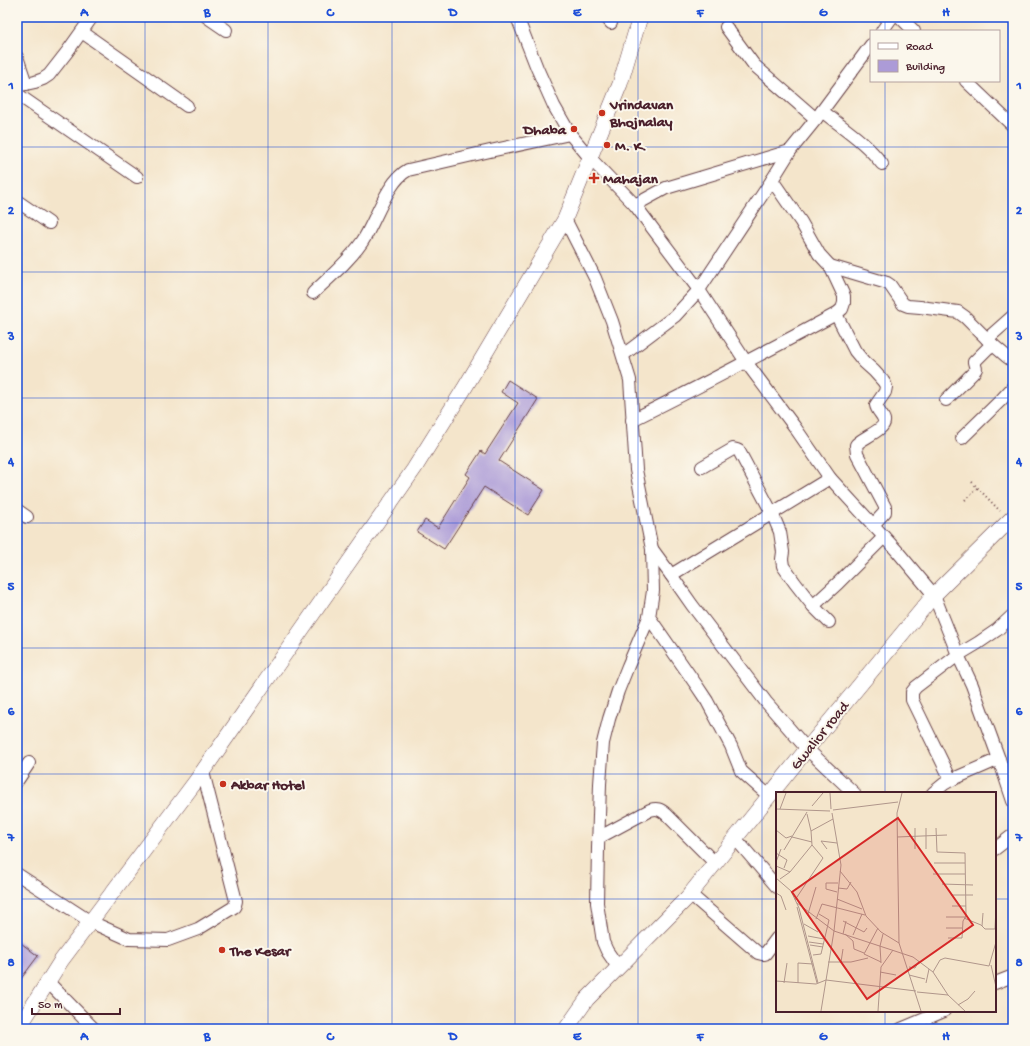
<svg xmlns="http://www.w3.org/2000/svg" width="1030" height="1046" font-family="'Gochi Hand',sans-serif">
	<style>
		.building { fill: #ac9bd7 }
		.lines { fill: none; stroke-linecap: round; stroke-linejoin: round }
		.minor-casing { stroke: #643d43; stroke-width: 14 }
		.major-casing { stroke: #643d43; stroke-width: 16 }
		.path { stroke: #643d43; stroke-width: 2; stroke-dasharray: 1 3; stroke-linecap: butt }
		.minor { stroke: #fff; stroke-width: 12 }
		.major { stroke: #fff; stroke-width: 15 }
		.grid { fill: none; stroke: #1d4ed8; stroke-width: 1; stroke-opacity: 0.55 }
		.poi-dot { fill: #c8321e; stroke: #fbf7ec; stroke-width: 1.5 }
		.labels { text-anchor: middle; stroke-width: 4; stroke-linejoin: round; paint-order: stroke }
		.poi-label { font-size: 15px; font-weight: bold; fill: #4a1f2b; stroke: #fbf7ec; text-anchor: start }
		.street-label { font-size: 15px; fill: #4a1f2b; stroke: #fbf7ec }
		.inset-road { fill: none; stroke: #b0968b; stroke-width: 1 }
		.view { fill: #d62828; fill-opacity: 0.15; stroke: #d62828; stroke-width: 2 }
		.inset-edge { fill: none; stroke: #4a1f2b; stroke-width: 2 }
		.neatline { fill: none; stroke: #1d4ed8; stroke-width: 1.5 }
		.grid-label { font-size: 13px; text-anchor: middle; font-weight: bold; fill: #1d4ed8 }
	</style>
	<rect width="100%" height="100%" fill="#fbf7ec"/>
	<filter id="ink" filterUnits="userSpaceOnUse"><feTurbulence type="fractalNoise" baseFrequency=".025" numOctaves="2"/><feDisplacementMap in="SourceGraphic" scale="8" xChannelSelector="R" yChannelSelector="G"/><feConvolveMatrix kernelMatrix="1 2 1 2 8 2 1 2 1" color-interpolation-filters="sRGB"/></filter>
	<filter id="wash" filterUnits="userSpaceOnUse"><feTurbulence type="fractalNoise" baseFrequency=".012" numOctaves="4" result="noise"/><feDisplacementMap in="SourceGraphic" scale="16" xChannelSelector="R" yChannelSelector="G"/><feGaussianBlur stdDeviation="0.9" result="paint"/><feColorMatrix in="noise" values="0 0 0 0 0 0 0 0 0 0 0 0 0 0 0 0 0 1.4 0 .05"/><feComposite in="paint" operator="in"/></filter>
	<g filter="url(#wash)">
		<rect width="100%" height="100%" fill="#f4e5cb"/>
		<g id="blocks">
			<g class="building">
				<polygon points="508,380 538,399 499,461 544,490 528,515 484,487 444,549 417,532 425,520 438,528 470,477 466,474 481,451 485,454 518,403 501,392"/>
				<polygon points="17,940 38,956 17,984"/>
			</g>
		</g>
	</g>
	<g filter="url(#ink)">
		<use href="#blocks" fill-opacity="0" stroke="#643d43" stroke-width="1"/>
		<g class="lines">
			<g class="minor-casing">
				<g id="minor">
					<polyline points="207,17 226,30"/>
					<polyline points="517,17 537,68 554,106 570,134 590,158 635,205 699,290 746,362 794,426 830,478 897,551 934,595 958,655 972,685 999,759 1013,801"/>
					<polyline points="606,17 611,23"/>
					<polyline points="900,17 914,31"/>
					<polyline points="726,27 754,65 816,119"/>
					<polyline points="882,31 892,17"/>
					<polyline points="82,32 187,106"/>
					<polyline points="17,57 26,84"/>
					<polyline points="966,81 1013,126"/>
					<polyline points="17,86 35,82 43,79 49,75 67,52 92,17"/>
					<polyline points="17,94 137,177"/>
					<path d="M822 111C843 128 866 142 882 164"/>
					<polyline points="17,201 49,223"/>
					<polyline points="635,205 666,188 790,151 816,119 871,45"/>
					<polyline points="565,219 595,278 612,321 630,380 636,470 652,549 653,591 649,617 628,666 618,691 609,719 603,743 600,784 598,848 597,903 603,942 607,951 618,967"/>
					<polyline points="830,266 887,283 890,285 903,304 908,306 920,307 958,312 965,317 992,344 1006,356 1013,361"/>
					<path d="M313 293C330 277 349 261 362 242 375 223 387 181 408 170L490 151 570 134"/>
					<path d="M836 314 855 351 864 362 874 371 883 381 885 384 886 387 885 392 876 405C877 411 883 415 884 420 886 430 861 438 856 445L857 454 885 507V512L873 525"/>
					<polyline points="987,339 1013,316"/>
					<polyline points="623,355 675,316 699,290 772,180 790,151"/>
					<polyline points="946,400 973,373 976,369 974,362 992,344"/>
					<path d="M632 420C701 386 769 350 836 314L842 309 844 303V296L830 266 819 254 801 222 772 180"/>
					<polyline points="962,438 1001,400 1013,387"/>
					<polyline points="702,467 733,449 737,450 739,451 772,513 780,532 783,552 782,559 783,566 795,583 813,606 829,622"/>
					<polyline points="17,510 27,517"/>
					<polyline points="652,549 671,575 692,605 766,702 807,749 854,793"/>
					<polyline points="671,575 830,478"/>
					<polyline points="813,606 838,583 884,537"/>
					<polyline points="649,617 697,686 707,701 731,746 741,771 769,796"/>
					<polyline points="951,780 912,700 912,692 916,687 958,655 978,643 997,630 1013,615"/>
					<polyline points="17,781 29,763"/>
					<polyline points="933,793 944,784 951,780 999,759"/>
					<path d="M598 838 650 810C657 808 660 809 666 814L715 863"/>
					<polyline points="735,838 777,887"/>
					<polyline points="995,849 1013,835"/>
					<polyline points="17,874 91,922 129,939 168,940 198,929 234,907 235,905 236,901 203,772"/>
					<polyline points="690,894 758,953 762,954 765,954 777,938"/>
					<polyline points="48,982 94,1029"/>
					<polyline points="995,983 1013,976"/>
					<polyline points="901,1029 944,1011"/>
				</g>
			</g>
			<g class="major-casing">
				<g id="major">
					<polyline points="18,1029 61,961 196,781 414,469 464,389 565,219 620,84 640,17"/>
					<polyline points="566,1029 587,999 687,898 807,749 934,595 1013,517"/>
				</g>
			</g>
			<g class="path">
				<polyline points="972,482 1000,511"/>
				<polyline points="965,500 977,488"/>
			</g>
			<use href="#minor" class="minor"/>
			<use href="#major" class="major"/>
		</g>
	</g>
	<path class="grid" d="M145 17V1029M268 17V1029M392 17V1029M515 17V1029M638 17V1029M762 17V1029M885 17V31M885 81V793M17 147H1013M17 272H1013M17 398H1013M17 523H1013M17 648H1013M17 774H1013M17 899H777M995 899H1013M885 1011V1029"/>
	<g class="poi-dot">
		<circle cx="602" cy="113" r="4"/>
		<circle cx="574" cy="129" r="4"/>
		<circle cx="607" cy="145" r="4"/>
		<path d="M592 172h4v4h4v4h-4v4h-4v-4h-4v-4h4z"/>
		<circle cx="223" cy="784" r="4"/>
		<circle cx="222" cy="950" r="4"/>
	</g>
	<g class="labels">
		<g class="poi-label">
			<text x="610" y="109">Vrindavan<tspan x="610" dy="17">Bhojnalay</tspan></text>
			<text x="566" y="134" text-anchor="end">Dhaba</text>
			<text x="615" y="150">M. K.</text>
			<text x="603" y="183">Mahajan</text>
			<text x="231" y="789">Akbar Hotel</text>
			<text x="230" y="955">The Kesar</text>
		</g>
		<g class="street-label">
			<text transform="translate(819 735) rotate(-51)" y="5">Gwalior road</text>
		</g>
	</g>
	<g transform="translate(776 792)">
		<rect width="220" height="220" fill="#f4e5cb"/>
		<path class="inset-road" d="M54 1 55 17M126 1 121 21 123 151 145 219M36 14 47 1M0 17 54 19M4 17 10 1M57 18 122 10M31 22 35 39M139 36V57M150 36V57M160 36 161 60 189 61 190 124 187 129 186 146H172M0 38 10 46 16 44M16 45 36 50M121 45 171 43M51 57 45 49 61 51M8 58 31 20M0 61 11 68 8 76M0 70 5 57M158 71H189M0 74 14 80 4 87M64 79 81 100 90 124 105 140 123 151M14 80 36 53M157 82H189M0 86 15 99 23 116 42 191M166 92 197 93M62 96 71 97 75 90M61 100 50 97V91H62M0 101 5 104 10 118M175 103H197M61 107 86 117M19 108 47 66 36 53 35 39 57 27M21 111 58 139 137 165 157 180 172 203 189 219M176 114H190M21 115 41 191M32 122 40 95M170 125H190M188 126 205 133 209 137H220M40 127 46 112 89 123M67 129 88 140 91 136M28 132 42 140M206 134 207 121M102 136 88 162 105 170M170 136H186M219 137 220 114M67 142 70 129M69 142 77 149 78 157 88 161M77 143 86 122M32 144 48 147M33 150 47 152M34 153 47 155M37 163 45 162 53 128 43 122M52 170H75L92 166M65 170 67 157M105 171 104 154 107 142M215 173 220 195M133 175 139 176 143 169M104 180 120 183M157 180 164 168 169 166 213 174 220 150M133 183 149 187M0 189 40 192 50 188 140 199M8 191 11 171M22 191V171L37 172M150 191 153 177M141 200 172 203M182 213 192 207 199 199M45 219 58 139 65 73 56 21M102 219 105 175 117 158"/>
		<path class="view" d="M122 26 197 133 91 207 16 100Z"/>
		<rect width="220" height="220" class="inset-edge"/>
	</g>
	<rect width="1030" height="1046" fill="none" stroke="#fbf7ec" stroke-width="44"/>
	<rect x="870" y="30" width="130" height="52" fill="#fbf7ec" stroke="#b4a19f"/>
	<rect x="878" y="43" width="20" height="6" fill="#ffffff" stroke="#b4a19f"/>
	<text x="906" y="50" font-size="12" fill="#4a1f2b">Road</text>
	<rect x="878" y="60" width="20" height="12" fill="#ac9bd7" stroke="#b4a19f"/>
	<text x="906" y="70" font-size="12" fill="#4a1f2b">Building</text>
	<path d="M32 1008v6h88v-6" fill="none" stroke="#4a1f2b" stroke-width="2"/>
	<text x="38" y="1008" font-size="12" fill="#4a1f2b" stroke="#fbf7ec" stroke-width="3" paint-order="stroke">50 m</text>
	<rect x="22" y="22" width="986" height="1002" class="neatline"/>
	<g class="grid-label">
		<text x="84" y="16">A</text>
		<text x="207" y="16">B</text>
		<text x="330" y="16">C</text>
		<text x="453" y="16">D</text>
		<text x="577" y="16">E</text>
		<text x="700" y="16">F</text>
		<text x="823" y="16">G</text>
		<text x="946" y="16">H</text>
		<text x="11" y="89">1</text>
		<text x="1019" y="89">1</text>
		<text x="11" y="214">2</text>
		<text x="1019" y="214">2</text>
		<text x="11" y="340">3</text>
		<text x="1019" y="340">3</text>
		<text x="11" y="465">4</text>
		<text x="1019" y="465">4</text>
		<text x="11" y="590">5</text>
		<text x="1019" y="590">5</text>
		<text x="11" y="715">6</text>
		<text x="1019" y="715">6</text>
		<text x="11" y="841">7</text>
		<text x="1019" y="841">7</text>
		<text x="11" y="966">8</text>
		<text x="1019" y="966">8</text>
		<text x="84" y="1040">A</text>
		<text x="207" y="1040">B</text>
		<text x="330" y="1040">C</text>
		<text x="453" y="1040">D</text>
		<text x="577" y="1040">E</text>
		<text x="700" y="1040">F</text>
		<text x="823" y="1040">G</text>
		<text x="946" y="1040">H</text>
	</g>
</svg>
